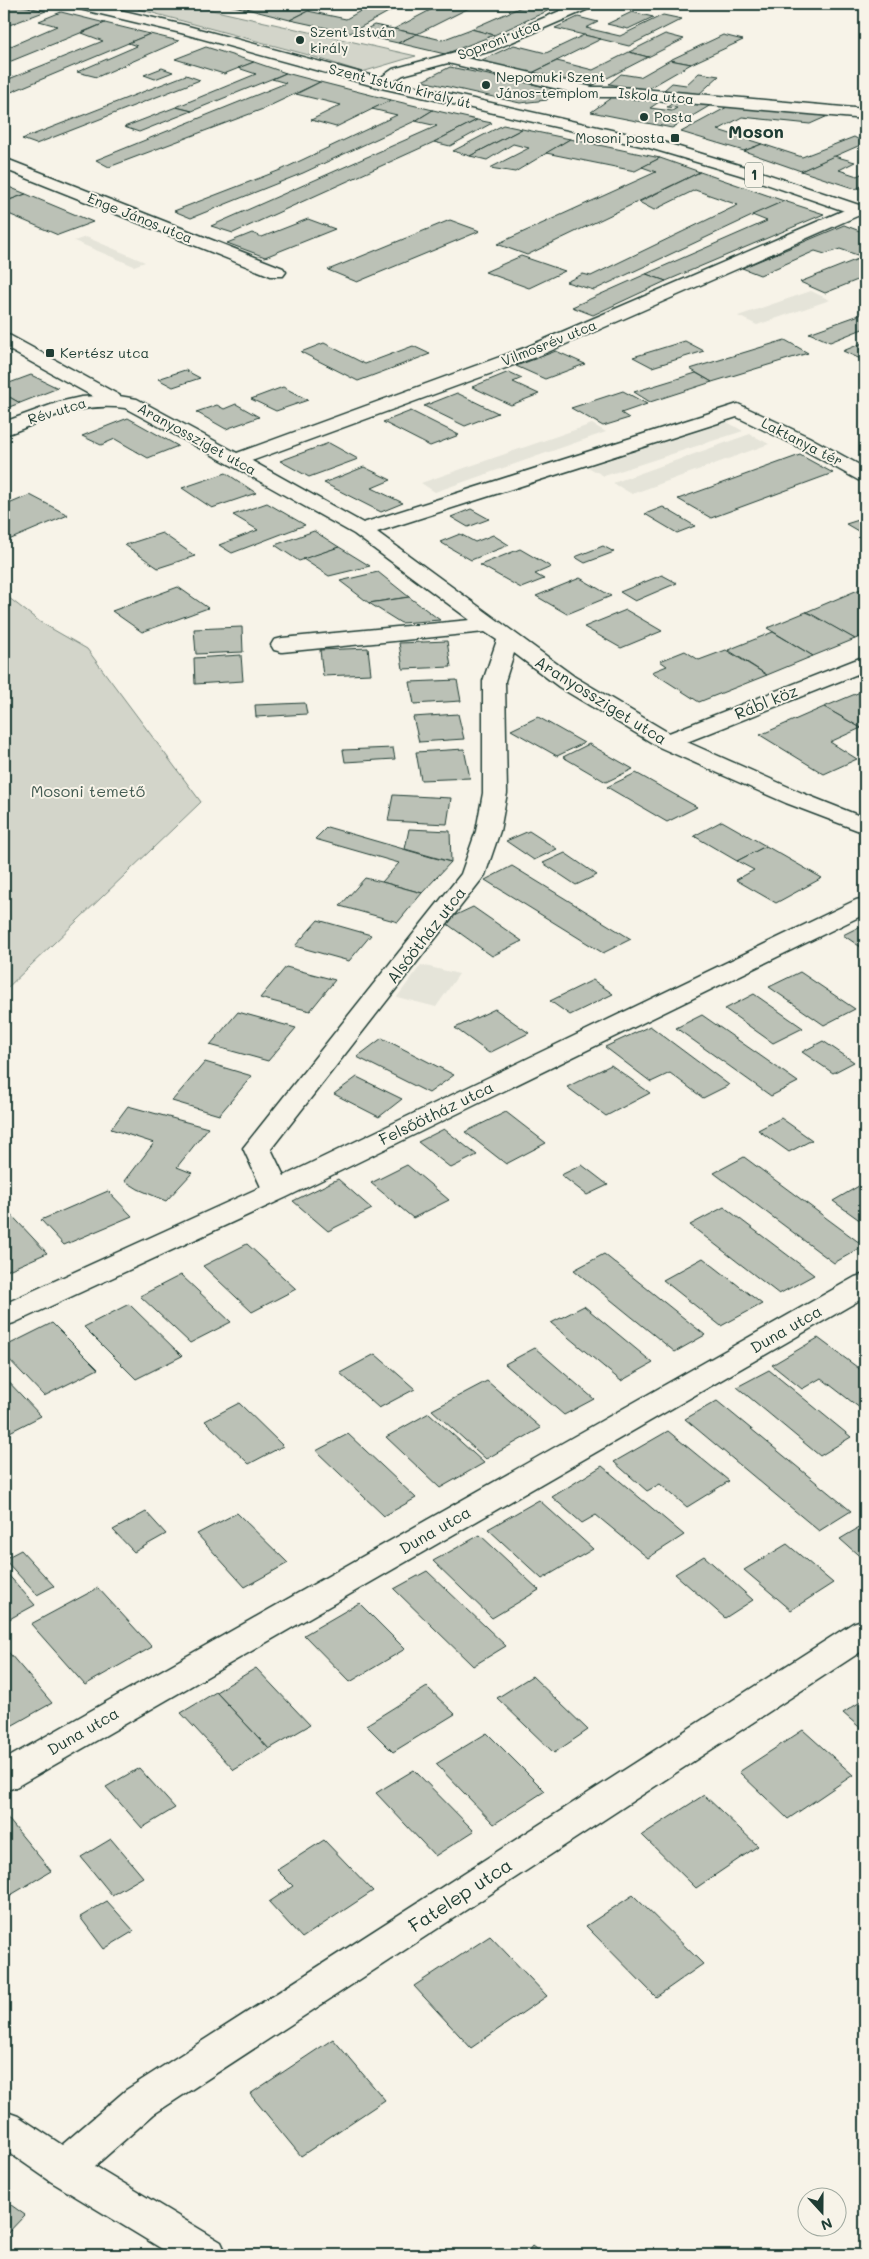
<svg xmlns="http://www.w3.org/2000/svg" width="869" height="2259" font-family="Mali,sans-serif">
	<style>
		.built { fill: #e5e4d9 }
		.green { fill: #d3d5ca; stroke: #79897f }
		.building { fill: #bbc1b6; stroke: #1f3d34 }
		.lines { fill: none; stroke-linecap: round; stroke-linejoin: round }
		.minor-casing { stroke: #1f3d34; stroke-width: 3 }
		.secondary-casing { stroke: #1f3d34; stroke-width: 3 }
		.primary-casing { stroke: #1f3d34; stroke-width: 3 }
		.minor { fill: #f7f3e8; fill-rule: evenodd }
		.secondary { fill: #f7f3e8; fill-rule: evenodd }
		.primary { fill: #f7f3e8; fill-rule: evenodd }
		.poi-dot { fill: #1f3d34; stroke: #f7f3e8; stroke-width: 2 }
		.labels { text-anchor: middle; stroke-width: 4; stroke-linejoin: round; paint-order: stroke }
		.far-poi-label { font-size: 14px; fill: #1f3d34; stroke: #f7f3e8; text-anchor: start }
		.far-street-label { font-size: 14px; fill: #1f3d34; stroke: #f7f3e8 }
		.shield { fill: #f7f3e8; stroke: #60746a; stroke-width: 1 }
		.shield-label { font-size: 15px; font-weight: bold; fill: #1f3d34 }
		.street-label { font-size: 16px; fill: #1f3d34; stroke: #f7f3e8 }
		.park-label { font-size: 16px; fill: #435b52; stroke: #f7f3e8 }
		.far-district-label { font-size: 18px; font-weight: bold; fill: #1f3d34; stroke: #f7f3e8 }
		.near-street-label { font-size: 19px; fill: #1f3d34; stroke: #f7f3e8 }
	</style>
	<rect width="100%" height="100%" fill="#f7f3e8"/>
	<filter id="ink" filterUnits="userSpaceOnUse"><feTurbulence type="fractalNoise" baseFrequency=".02" numOctaves="2"/><feDisplacementMap in="SourceGraphic" scale="10" xChannelSelector="R" yChannelSelector="G"/><feConvolveMatrix kernelMatrix="1 2 1 2 8 2 1 2 1" color-interpolation-filters="sRGB"/></filter>
	<g filter="url(#ink)">
		<g class="built">
			<polygon points="86,237 145,262 134,266 74,241"/>
			<polygon points="811,291 830,300 757,325 738,316"/>
			<polygon points="727,422 743,431 604,476 588,467"/>
			<polygon points="592,424 606,432 435,492 421,483"/>
			<polygon points="750,434 769,444 632,494 613,483"/>
			<polygon points="421,965 459,974 436,1007 397,997"/>
		</g>
		<g class="green">
			<polygon points="150,4 185,4 416,56 362,72 305,54 138,9"/>
			<polygon points="4,594 40,622 87,649 201,802 4,991"/>
		</g>
		<g class="building">
			<polygon points="4,4 13,4 46,11 4,27 4,17 7,16 4,15"/>
			<polygon points="223,4 258,4 247,9"/>
			<polygon points="258,4 283,4 294,6 298,4 322,4 290,20 247,9"/>
			<polygon points="373,4 403,4 350,33 290,20 308,11 346,19"/>
			<polygon points="442,4 477,4 417,34 394,29"/>
			<polygon points="528,4 563,4 494,35 471,29"/>
			<polygon points="61,12 105,23 4,64 4,49 57,26 39,21"/>
			<polygon points="632,12 653,17 628,29 607,24"/>
			<polygon points="663,15 682,19 629,46 555,28 578,17 598,22 586,28 620,36"/>
			<polygon points="105,23 150,34 4,95 4,81 103,41 82,33"/>
			<polygon points="374,25 394,29 417,34 398,43 357,34"/>
			<polygon points="471,29 494,35 445,54 398,43 417,34 442,40"/>
			<polygon points="150,34 179,41 97,77 77,72 137,46 128,43"/>
			<polygon points="665,34 684,39 648,57 629,52"/>
			<polygon points="584,35 601,39 530,74 480,61 514,45 546,53"/>
			<polygon points="723,35 743,40 691,64 670,60"/>
			<polygon points="206,47 254,62 224,74 175,59"/>
			<polygon points="629,52 648,57 586,89 530,74 557,61 593,70"/>
			<polygon points="670,60 691,64 646,90 609,84 621,74 640,77"/>
			<polygon points="254,62 286,73 192,111 176,107 256,74 238,68"/>
			<polygon points="450,67 551,88 547,100 520,103 422,81"/>
			<polygon points="162,68 173,72 155,79 144,75"/>
			<polygon points="286,73 320,82 263,109 109,167 96,160 286,83 272,79"/>
			<polygon points="699,73 719,76 698,95 664,90 672,83 686,85"/>
			<polygon points="186,75 200,80 36,144 22,139"/>
			<polygon points="320,82 391,100 336,127 311,120 341,105 296,94"/>
			<polygon points="615,95 662,100 650,108 672,111 677,108 667,107 676,101 711,105 672,128 591,112"/>
			<polygon points="391,100 433,110 415,121 303,173 191,218 174,211 283,169 397,115 372,109"/>
			<polygon points="729,106 828,116 810,124 742,117 718,130 762,144 744,151 681,132"/>
			<polygon points="176,107 192,111 139,132 124,127"/>
			<polygon points="433,110 477,120 434,142 233,233 211,226 437,126 415,121"/>
			<polygon points="477,120 492,123 450,146 434,142"/>
			<polygon points="503,125 522,129 470,156 453,151"/>
			<polygon points="522,129 570,139 515,172 490,168 529,148 513,144 487,160 470,156"/>
			<polygon points="854,137 865,143 801,171 744,151 762,144 802,157"/>
			<polygon points="570,139 660,158 635,171 546,153"/>
			<polygon points="834,156 855,162 839,170 857,176 865,172 865,184 856,189 801,171"/>
			<polygon points="660,158 700,172 527,255 497,244 656,172 642,167"/>
			<polygon points="700,172 784,201 594,290 566,282 583,274 591,276 738,205 695,190 654,210 639,202"/>
			<polygon points="4,185 26,194 4,202"/>
			<polygon points="26,194 93,222 58,235 4,212 4,202"/>
			<polygon points="784,201 824,214 666,281 646,274 767,221 752,215"/>
			<polygon points="308,219 335,229 265,257 227,243 252,233 262,237"/>
			<polygon points="450,220 480,231 357,282 328,270"/>
			<polygon points="844,225 865,233 865,277 825,293 800,282 863,257 840,249 825,254 815,251 760,275 742,268"/>
			<polygon points="521,256 565,271 529,288 485,272"/>
			<polygon points="646,274 666,281 593,315 572,307"/>
			<polygon points="865,313 865,328 830,342 809,333"/>
			<polygon points="785,340 808,353 712,382 690,369"/>
			<polygon points="685,341 704,351 652,367 633,357"/>
			<polygon points="865,342 865,361 843,351"/>
			<polygon points="324,343 365,364 413,346 430,354 358,381 301,352"/>
			<polygon points="556,351 585,364 545,379 516,366"/>
			<polygon points="185,370 200,378 173,387 158,379"/>
			<polygon points="509,372 522,378 513,382 539,394 511,405 472,387"/>
			<polygon points="696,373 712,382 650,402 634,392"/>
			<polygon points="31,375 58,388 20,403 4,394 4,385"/>
			<polygon points="283,387 308,400 276,411 251,399"/>
			<polygon points="623,391 647,404 621,413 629,418 603,426 571,408"/>
			<polygon points="457,393 498,413 465,426 424,406"/>
			<polygon points="4,394 20,403 4,409"/>
			<polygon points="236,404 259,417 226,429 196,412 217,405 224,409"/>
			<polygon points="411,411 459,435 430,446 383,422"/>
			<polygon points="128,418 178,446 148,458 115,439 101,445 82,436"/>
			<polygon points="329,443 358,459 309,477 280,461"/>
			<polygon points="800,455 833,473 711,518 678,499"/>
			<polygon points="364,467 391,480 372,488 403,503 381,512 324,483"/>
			<polygon points="226,473 256,493 212,508 182,488"/>
			<polygon points="30,495 68,515 4,542 4,506"/>
			<polygon points="267,503 305,525 232,553 219,545 258,530 233,515"/>
			<polygon points="663,507 695,526 677,533 645,514"/>
			<polygon points="471,509 489,519 468,527 451,517"/>
			<polygon points="865,518 865,535 846,524"/>
			<polygon points="314,531 339,547 299,561 275,545"/>
			<polygon points="162,533 195,556 158,568 125,545"/>
			<polygon points="460,534 475,542 493,535 509,545 471,560 440,542"/>
			<polygon points="603,546 614,552 585,563 575,557"/>
			<polygon points="339,547 370,566 329,576 303,559"/>
			<polygon points="520,549 551,567 535,574 544,579 521,588 480,565"/>
			<polygon points="378,572 409,597 369,603 340,581"/>
			<polygon points="662,575 677,583 635,601 620,592"/>
			<polygon points="580,578 611,596 567,614 536,596"/>
			<polygon points="178,587 208,608 142,632 112,611"/>
			<polygon points="865,587 865,635 855,639 806,612"/>
			<polygon points="409,597 440,620 401,623 369,603"/>
			<polygon points="626,610 662,631 621,648 584,627"/>
			<polygon points="806,612 811,614 855,639 813,656 767,628"/>
			<polygon points="242,627 243,652 196,654 194,629"/>
			<polygon points="773,632 813,656 767,675 728,650"/>
			<polygon points="447,641 451,667 403,669 399,643"/>
			<polygon points="368,648 371,674 323,676 320,650"/>
			<polygon points="726,650 767,675 699,702 652,672 667,666 660,661 685,651 699,660"/>
			<polygon points="241,655 243,681 195,684 194,658"/>
			<polygon points="457,680 461,701 414,704 410,682"/>
			<polygon points="865,690 865,726 861,728 824,707"/>
			<polygon points="305,703 307,714 256,717 255,705"/>
			<polygon points="824,707 861,728 830,742 857,759 824,774 760,735"/>
			<polygon points="458,714 464,739 419,742 413,717"/>
			<polygon points="538,717 584,743 557,756 511,730"/>
			<polygon points="589,744 633,769 606,782 563,757"/>
			<polygon points="393,748 395,759 345,762 343,750"/>
			<polygon points="464,749 470,778 421,780 416,752"/>
			<polygon points="636,773 697,807 667,822 607,787"/>
			<polygon points="393,795 451,798 447,824 388,821"/>
			<polygon points="722,821 766,846 737,861 694,836"/>
			<polygon points="327,827 431,857 451,862 422,893 382,882 399,863 315,839"/>
			<polygon points="409,829 450,831 451,862 405,849"/>
			<polygon points="529,831 557,849 534,860 506,841"/>
			<polygon points="766,846 822,878 776,903 736,880 754,870 737,861"/>
			<polygon points="565,853 597,875 576,885 543,863"/>
			<polygon points="512,866 631,939 603,953 485,880"/>
			<polygon points="365,878 382,882 422,893 398,922 340,906"/>
			<polygon points="473,907 522,941 492,956 443,921"/>
			<polygon points="318,920 371,935 349,961 295,946"/>
			<polygon points="865,924 865,950 843,935"/>
			<polygon points="286,967 335,980 310,1011 260,998"/>
			<polygon points="800,972 855,1009 824,1025 769,987"/>
			<polygon points="593,980 613,994 570,1015 550,1001"/>
			<polygon points="754,994 803,1028 773,1043 725,1009"/>
			<polygon points="495,1009 529,1033 489,1053 455,1028"/>
			<polygon points="238,1012 296,1028 268,1061 210,1045"/>
			<polygon points="702,1015 798,1082 771,1096 676,1028"/>
			<polygon points="650,1026 729,1085 703,1098 670,1073 651,1082 605,1047"/>
			<polygon points="382,1038 454,1075 429,1093 357,1057"/>
			<polygon points="823,1041 854,1062 833,1073 802,1052"/>
			<polygon points="205,1062 252,1076 219,1115 172,1101"/>
			<polygon points="611,1065 650,1093 606,1116 567,1087"/>
			<polygon points="357,1077 402,1099 379,1117 334,1094"/>
			<polygon points="128,1106 208,1128 177,1167 192,1173 166,1201 138,1189 125,1181 154,1143 111,1129"/>
			<polygon points="506,1112 546,1143 506,1164 465,1132"/>
			<polygon points="781,1118 812,1140 789,1152 758,1130"/>
			<polygon points="444,1129 477,1155 451,1168 418,1142"/>
			<polygon points="744,1157 864,1246 834,1263 714,1173"/>
			<polygon points="407,1165 449,1200 413,1218 371,1183"/>
			<polygon points="582,1165 608,1185 587,1195 561,1175"/>
			<polygon points="338,1179 372,1209 328,1231 293,1201"/>
			<polygon points="864,1183 865,1184 865,1224 833,1201"/>
			<polygon points="108,1191 132,1216 64,1245 41,1220"/>
			<polygon points="4,1207 47,1253 4,1272"/>
			<polygon points="724,1207 814,1275 779,1294 690,1225"/>
			<polygon points="247,1244 296,1289 252,1312 203,1266"/>
			<polygon points="604,1254 705,1335 675,1352 574,1270"/>
			<polygon points="703,1258 762,1304 721,1326 663,1280"/>
			<polygon points="181,1275 231,1322 190,1343 140,1296"/>
			<polygon points="129,1304 182,1356 136,1379 84,1327"/>
			<polygon points="584,1306 653,1363 621,1381 551,1323"/>
			<polygon points="52,1323 98,1369 44,1396 4,1354 4,1347"/>
			<polygon points="818,1338 865,1373 865,1412 821,1378 802,1389 772,1365"/>
			<polygon points="535,1348 594,1399 564,1415 505,1364"/>
			<polygon points="375,1354 415,1389 379,1408 340,1373"/>
			<polygon points="769,1370 851,1437 820,1456 737,1387"/>
			<polygon points="4,1377 41,1416 4,1435"/>
			<polygon points="487,1381 541,1428 486,1459 432,1410"/>
			<polygon points="717,1401 851,1511 819,1531 685,1419"/>
			<polygon points="239,1403 283,1446 249,1464 205,1421"/>
			<polygon points="429,1413 484,1463 440,1488 386,1437"/>
			<polygon points="668,1431 729,1481 687,1507 660,1484 647,1491 614,1462"/>
			<polygon points="348,1434 416,1498 384,1516 316,1451"/>
			<polygon points="602,1466 684,1535 648,1558 596,1515 582,1523 552,1497"/>
			<polygon points="539,1500 593,1549 542,1579 488,1529"/>
			<polygon points="146,1512 166,1534 134,1552 113,1530"/>
			<polygon points="237,1513 288,1563 245,1587 197,1534"/>
			<polygon points="865,1524 865,1561 840,1539"/>
			<polygon points="480,1535 539,1590 492,1618 433,1561"/>
			<polygon points="787,1544 833,1583 791,1610 744,1570"/>
			<polygon points="21,1550 54,1586 37,1595 4,1559"/>
			<polygon points="704,1556 753,1600 725,1618 675,1574"/>
			<polygon points="4,1570 35,1605 4,1622"/>
			<polygon points="427,1571 506,1646 473,1666 394,1589"/>
			<polygon points="98,1588 152,1647 85,1685 31,1624"/>
			<polygon points="359,1603 405,1649 350,1682 304,1635"/>
			<polygon points="4,1647 52,1703 4,1730"/>
			<polygon points="256,1668 310,1725 269,1749 216,1692"/>
			<polygon points="532,1676 588,1730 554,1753 497,1698"/>
			<polygon points="427,1687 455,1714 393,1752 366,1725"/>
			<polygon points="216,1692 269,1749 234,1770 181,1713"/>
			<polygon points="865,1699 865,1732 843,1713"/>
			<polygon points="803,1730 853,1775 788,1819 739,1772"/>
			<polygon points="487,1733 545,1791 494,1824 436,1764"/>
			<polygon points="139,1768 175,1808 142,1828 106,1787"/>
			<polygon points="414,1770 474,1831 435,1856 376,1793"/>
			<polygon points="704,1795 758,1846 696,1888 642,1835"/>
			<polygon points="4,1814 51,1871 4,1899"/>
			<polygon points="111,1839 143,1877 112,1895 81,1857"/>
			<polygon points="324,1840 373,1891 302,1938 269,1902 293,1886 277,1870"/>
			<polygon points="633,1895 703,1964 656,1997 586,1926"/>
			<polygon points="107,1901 134,1931 104,1949 80,1917"/>
			<polygon points="490,1936 547,1996 471,2048 414,1986"/>
			<polygon points="333,2039 385,2100 301,2156 250,2094"/>
			<polygon points="4,2200 25,2215 4,2237"/>
			<polygon points="532,2246 544,2255 525,2255"/>
		</g>
		<g class="lines">
			<g class="minor-casing">
				<g id="minor">
					<polygon points="576,4 595,4 593,7 491,51 466,58 592,87 620,87 865,109 865,119 620,97 592,97 448,63 403,75 386,86 376,86 373,83 393,69 481,45"/>
					<polygon points="4,158 283,268 286,272 283,276 271,276 4,169"/>
					<polygon points="4,334 11,336 119,395 122,399 119,403 112,405 105,403 4,347"/>
					<polygon points="738,404 809,437 865,468 865,482 858,480 795,445 737,417 377,532 575,677 669,733 865,656 865,671 687,742 802,793 865,818 865,833 786,803 659,747 559,687 514,653 505,681 507,793 500,831 485,875 271,1149 284,1176 856,900 865,898 865,914 287,1197 14,1323 4,1326 4,1304 261,1187 243,1148 461,874 476,831 483,793 483,681 497,640 485,632 282,652 274,650 271,645 274,640 282,638 470,620 354,534 229,464 226,460 229,456 236,454 243,456 363,523"/>
					<polygon points="865,1274 865,1297 16,1787 4,1791 4,1760 855,1277"/>
					<polygon points="865,1619 865,1649 154,2114 95,2166 221,2242 227,2255 172,2255 50,2181 4,2149 4,2111 18,2116 62,2145 126,2090 853,1623"/>
				</g>
			</g>
			<g class="secondary-casing">
				<path id="secondary" d="M856 205 862 206 864 210 862 214 541 355 243 464 236 466 229 464 125 408C95 404 68 410 41 421 28 426 16 432 4 435V422L59 402 81 397 113 395 137 399 237 453 527 347Z"/>
			</g>
			<g class="primary-casing">
				<polygon id="primary" points="69,4 94,4 184,25 384,79 656,140 752,169 865,207 865,218 740,175 646,147 381,88 181,33 71,7"/>
			</g>
			<use href="#minor" class="minor"/>
			<use href="#secondary" class="secondary"/>
			<use href="#primary" class="primary"/>
		</g>
	</g>
	<g class="poi-dot">
		<circle cx="300" cy="40" r="5"/>
		<circle cx="486" cy="85" r="5"/>
		<circle cx="644" cy="117" r="5"/>
		<rect x="670" y="133" width="10" height="10" rx="2.5"/>
		<rect x="45" y="348" width="10" height="10" rx="2.5"/>
	</g>
	<g class="labels">
		<g class="far-poi-label">
			<text x="310" y="37">Szent István<tspan x="310" dy="16">király</tspan></text>
			<text x="496" y="82">Nepomuki Szent<tspan x="496" dy="16">János-templom</tspan></text>
			<text x="654" y="122">Posta</text>
			<text x="665" y="143" text-anchor="end">Mosoni posta</text>
			<text x="60" y="358">Kertész utca</text>
		</g>
		<g class="far-street-label">
			<text transform="translate(499 40) rotate(-21)" y="5">Soproni utca</text>
			<text transform="translate(400 86) rotate(14)" y="5">Szent István király út</text>
			<text transform="translate(656 96) rotate(5)" y="5">Iskola utca</text>
			<text transform="translate(140 218) rotate(22)" y="5">Enge János utca</text>
			<text transform="translate(549 343) rotate(-22)" y="5">Vilmosrév utca</text>
			<text transform="translate(57 411) rotate(-17)" y="5">Rév utca</text>
			<text transform="translate(197 439) rotate(29)" y="5">Aranyossziget utca</text>
			<text transform="translate(802 442) rotate(27)" y="5">Laktanya tér</text>
		</g>
		<rect class="shield" x="745" y="162.5" width="18" height="25" rx="4"/>
		<g class="shield-label">
			<text x="754" y="180">1</text>
		</g>
		<g class="street-label">
			<text transform="translate(601 700) rotate(32)" y="6">Aranyossziget utca</text>
			<text transform="translate(766 702) rotate(-22)" y="6">Rábl köz</text>
			<text transform="translate(426 935) rotate(-52)" y="6">Alsóötház utca</text>
			<text transform="translate(436 1113) rotate(-26)" y="6">Felsőötház utca</text>
			<text transform="translate(786 1329) rotate(-30)" y="6">Duna utca</text>
			<text transform="translate(435 1530) rotate(-30)" y="6">Duna utca</text>
			<text transform="translate(83 1731) rotate(-30)" y="6">Duna utca</text>
		</g>
		<g class="park-label">
			<text x="88" y="797">Mosoni temető</text>
		</g>
		<g class="far-district-label">
			<text x="756" y="138">Moson</text>
		</g>
		<g class="near-street-label">
			<text transform="translate(460 1895) rotate(-33)" y="7">Fatelep utca</text>
		</g>
	</g>
	<rect width="869" height="2259" fill="none" stroke="#f7f3e8" stroke-width="20"/>
	<rect x="10" y="10" width="849" height="2239" fill="none" stroke="#1f3d34" stroke-width="2" filter="url(#ink)"/>
	<g transform="translate(822 2212) rotate(159)"><circle r="24" fill="#f7f3e8" stroke="#a1aaa0"/>
	<path d="M0-4L9 19L0 12L-9 19Z" fill="#1f3d34"/>
	<text y="-8" font-size="14" font-weight="bold" text-anchor="middle" fill="#1f3d34">N</text>
	</g>
</svg>
